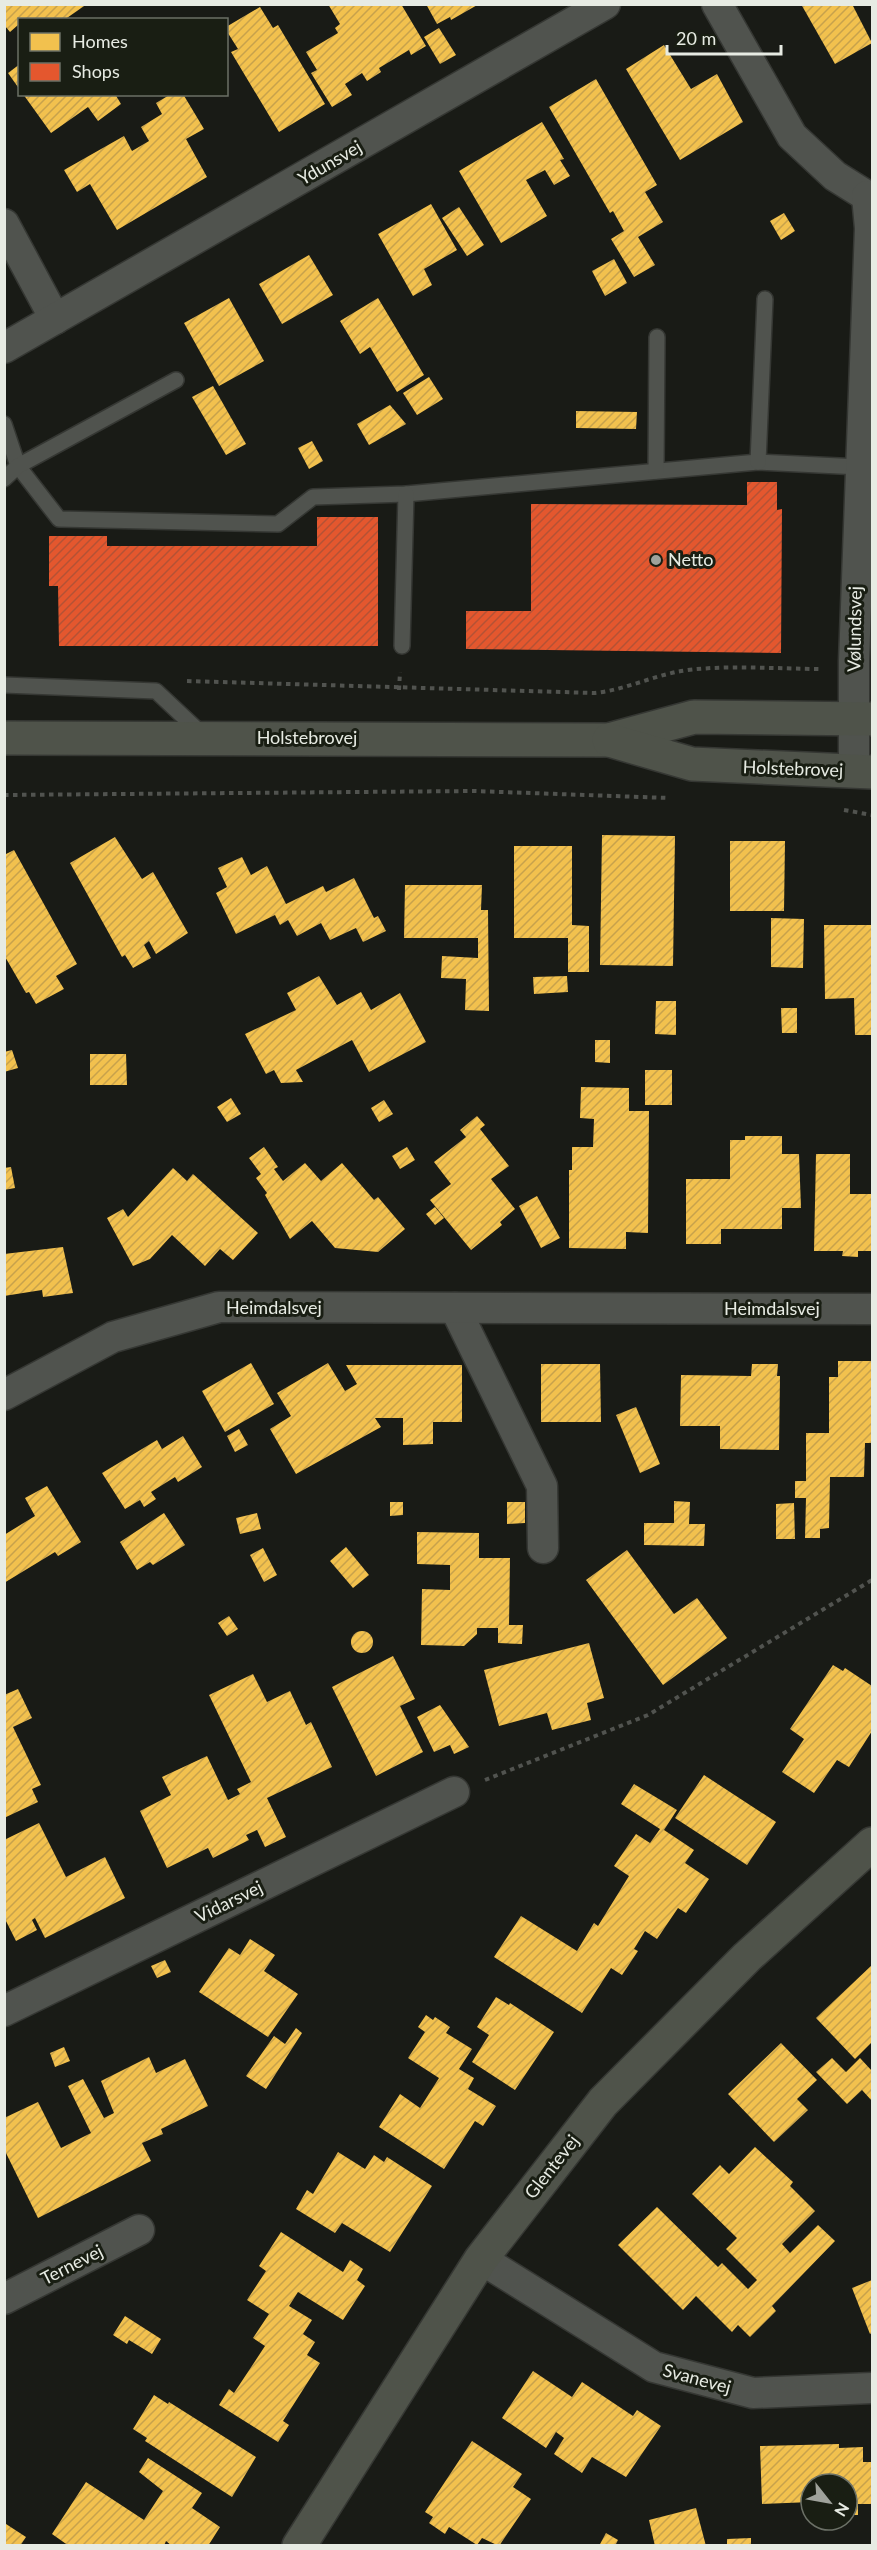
<svg xmlns="http://www.w3.org/2000/svg" width="877" height="2550" font-family="Lato,sans-serif">
	<style>
		.homes { fill: url(#homes-hatch) }
		.shops { fill: url(#shops-hatch) }
		.lines { fill: none; stroke-linecap: round; stroke-linejoin: round }
		.lane-casing { stroke: #353733; stroke-width: 18 }
		.street-casing { stroke: #353733; stroke-width: 33 }
		.secondary-casing { stroke: #353733; stroke-width: 36 }
		.path { stroke: #51534f; stroke-width: 4; stroke-dasharray: 4.5 4.5; stroke-linecap: butt }
		.lane { stroke: #50534e; stroke-width: 15 }
		.street { stroke: #50534e; stroke-width: 30 }
		.secondary { stroke: #4f534a; stroke-width: 33 }
		.poi-dot { fill: #9fa29b; stroke: #191e13; stroke-width: 2 }
		.labels { text-anchor: middle; stroke-width: 6; stroke-linejoin: round; paint-order: stroke }
		.street-label { font-size: 18px; fill: #e7ebe3; stroke: #191e13 }
		.poi-label { font-size: 18px; fill: #e7ebe3; stroke: #191e13; text-anchor: start }
	</style>
	<defs>
		<pattern id="homes-hatch" width="6" height="6" patternUnits="userSpaceOnUse" patternTransform="scale(1.5)"><rect width="6" height="6" fill="#f2c14e"/><path d="M-1 1l2-2M0 6l6-6M5 7l2-2" fill="none" stroke="#c7a24c"/></pattern>
		<pattern id="shops-hatch" width="6" height="6" patternUnits="userSpaceOnUse" patternTransform="scale(1.5)"><rect width="6" height="6" fill="#e4572e"/><path d="M-1 1l2-2M0 6l6-6M5 7l2-2" fill="none" stroke="#b45235"/></pattern>
	</defs>
	<rect width="100%" height="100%" fill="#191b16"/>
	<g class="homes">
		<polygon points="5,4 87,4 64,20 20,20 20,27 18,25 10,32 5,26"/>
		<polygon points="328,4 401,4 426,46 411,55 409,50 379,68 381,72 367,81 362,73 345,84 352,95 332,107 311,73 317,70 306,52 338,33 335,28 340,24"/>
		<polygon points="426,4 479,4 451,20 450,17 437,24"/>
		<polygon points="801,4 852,4 872,43 835,64"/>
		<polygon points="260,7 273,28 278,25 325,104 279,132 231,52 238,49 226,30 226,27"/>
		<polygon points="439,28 456,55 440,64 424,37"/>
		<polygon points="664,45 691,89 717,74 743,122 680,160 626,69"/>
		<polygon points="20,64 20,90 8,73"/>
		<polygon points="596,79 657,185 645,192 663,222 638,237 655,265 634,277 611,239 624,231 613,211 610,213 549,107"/>
		<polygon points="23,94 115,94 121,104 98,121 88,107 51,133"/>
		<polygon points="171,94 183,94 204,129 186,139 207,177 117,230 90,184 77,192 64,170 124,136 132,151 149,141 141,127 162,114 156,103"/>
		<polygon points="542,122 564,159 560,160 570,176 554,185 545,170 526,180 547,216 501,243 459,171"/>
		<polygon points="431,204 457,250 424,269 432,285 413,296 378,234"/>
		<polygon points="459,207 484,245 467,256 442,218"/>
		<polygon points="784,213 795,231 781,240 770,221"/>
		<polygon points="309,255 333,295 282,324 259,284"/>
		<polygon points="614,259 627,283 605,296 592,271"/>
		<polygon points="229,298 264,361 219,386 184,323"/>
		<polygon points="378,298 424,375 397,392 370,347 360,354 340,321"/>
		<polygon points="429,377 443,399 417,415 403,393"/>
		<polygon points="213,386 246,444 226,455 192,397"/>
		<polygon points="390,405 406,424 369,445 357,424"/>
		<polygon points="576,411 637,412 636,429 576,428"/>
		<polygon points="312,441 323,461 309,469 298,448"/>
		<polygon points="602,835 675,836 673,966 600,965"/>
		<polygon points="115,837 142,879 153,872 188,933 156,954 149,941 144,945 151,958 133,968 125,955 122,957 70,863"/>
		<polygon points="730,841 785,841 784,911 730,911"/>
		<polygon points="514,846 572,846 572,925 589,926 589,972 568,972 568,938 514,938"/>
		<polygon points="14,850 77,964 56,976 64,989 36,1004 29,992 26,993 4,955 4,855"/>
		<polygon points="242,857 251,875 267,866 286,904 323,886 326,892 354,878 374,918 378,916 386,931 363,942 356,928 330,940 321,923 297,936 288,920 280,925 275,915 236,934 216,893 227,887 218,868"/>
		<polygon points="405,885 482,885 481,910 488,910 489,1011 465,1010 466,979 441,978 442,956 478,958 478,938 404,938"/>
		<polygon points="771,918 804,919 803,968 771,967"/>
		<polygon points="824,925 872,925 872,1035 855,1035 854,998 825,999"/>
		<polygon points="319,976 337,1005 361,992 371,1010 400,993 426,1042 369,1072 352,1040 296,1070 303,1082 281,1083 274,1070 266,1074 245,1034 296,1010 287,993"/>
		<polygon points="567,976 568,992 534,994 533,977"/>
		<polygon points="656,1001 676,1001 676,1035 655,1034"/>
		<polygon points="781,1008 797,1008 797,1033 782,1033"/>
		<polygon points="595,1040 610,1040 610,1063 595,1062"/>
		<polygon points="12,1050 18,1068 4,1072 4,1052"/>
		<polygon points="90,1054 126,1054 127,1085 90,1085"/>
		<rect x="645" y="1070" width="27" height="35"/>
		<polygon points="581,1087 629,1088 629,1111 649,1111 648,1233 626,1232 626,1249 569,1248 569,1170 572,1170 572,1147 593,1147 594,1119 580,1118"/>
		<polygon points="231,1098 241,1114 227,1122 217,1107"/>
		<polygon points="384,1100 393,1114 379,1122 371,1108"/>
		<polygon points="477,1116 485,1125 480,1129 509,1166 491,1179 515,1209 500,1222 502,1225 471,1250 430,1200 451,1184 434,1162 466,1137 460,1130"/>
		<polygon points="745,1136 782,1136 782,1154 799,1154 801,1208 782,1208 782,1229 721,1229 721,1244 686,1244 686,1179 730,1179 730,1140 745,1140"/>
		<polygon points="264,1147 278,1167 274,1169 283,1181 305,1163 321,1181 342,1163 374,1200 378,1197 405,1229 378,1252 335,1248 312,1221 290,1239 265,1195 267,1193 256,1178 261,1174 249,1158"/>
		<polygon points="407,1147 415,1160 400,1169 392,1156"/>
		<polygon points="816,1154 850,1154 850,1194 872,1194 872,1251 858,1251 858,1257 842,1256 843,1251 814,1251"/>
		<polygon points="11,1167 15,1188 4,1190 4,1168"/>
		<polygon points="173,1168 187,1181 193,1174 258,1233 233,1260 220,1249 205,1266 172,1235 150,1259 133,1266 107,1218 123,1209 128,1217"/>
		<polygon points="537,1196 560,1238 541,1248 519,1206"/>
		<polygon points="435,1207 444,1218 435,1225 426,1214"/>
		<polygon points="63,1247 73,1293 43,1297 42,1290 4,1296 4,1254"/>
		<polygon points="838,1361 872,1361 872,1443 865,1443 864,1477 830,1477 829,1528 820,1529 820,1538 805,1538 806,1498 795,1498 795,1481 806,1481 806,1433 829,1433 829,1377 838,1377"/>
		<polygon points="251,1363 274,1404 225,1432 202,1391"/>
		<polygon points="328,1363 345,1391 357,1384 346,1365 462,1365 462,1422 433,1422 433,1444 403,1445 403,1418 375,1418 381,1427 296,1474 270,1429 291,1416 277,1393"/>
		<polygon points="541,1364 600,1364 601,1422 541,1422"/>
		<polygon points="752,1364 778,1364 777,1376 780,1376 779,1450 720,1449 720,1426 680,1426 681,1375 751,1376"/>
		<polygon points="636,1407 660,1464 640,1473 616,1415"/>
		<polygon points="239,1429 248,1445 235,1452 227,1436"/>
		<polygon points="183,1436 202,1467 178,1482 175,1477 151,1492 156,1499 144,1507 140,1500 125,1509 102,1473 157,1440 162,1449"/>
		<polygon points="47,1486 81,1542 58,1556 55,1552 4,1583 4,1535 35,1516 25,1498"/>
		<polygon points="674,1501 690,1502 689,1524 705,1524 704,1546 644,1545 644,1523 674,1523"/>
		<polygon points="390,1502 403,1502 403,1515 390,1516"/>
		<polygon points="507,1502 525,1502 525,1523 507,1524"/>
		<polygon points="794,1503 795,1539 776,1539 776,1504"/>
		<polygon points="164,1513 185,1545 153,1565 150,1562 137,1570 120,1542"/>
		<polygon points="257,1513 261,1529 240,1534 236,1518"/>
		<polygon points="417,1532 479,1533 479,1558 510,1558 509,1625 523,1625 522,1644 498,1643 498,1628 477,1628 477,1634 464,1646 421,1645 422,1589 450,1590 450,1565 417,1564"/>
		<polygon points="346,1547 369,1575 353,1588 330,1561"/>
		<polygon points="263,1548 277,1575 264,1582 250,1555"/>
		<polygon points="627,1550 674,1614 697,1598 727,1638 663,1685 586,1580"/>
		<polygon points="229,1616 238,1629 227,1636 218,1623"/>
		<circle cx="362" cy="1642" r="11"/>
		<polygon points="589,1643 604,1698 587,1703 591,1720 552,1730 547,1713 499,1726 484,1670"/>
		<polygon points="393,1656 415,1699 400,1706 423,1752 376,1776 332,1687"/>
		<polygon points="833,1665 843,1671 845,1668 872,1686 872,1731 849,1767 837,1760 814,1793 782,1772 804,1739 790,1729"/>
		<polygon points="253,1674 267,1702 290,1691 306,1725 311,1722 332,1767 267,1798 286,1837 265,1847 257,1830 246,1835 249,1840 213,1858 208,1848 167,1868 140,1811 171,1795 162,1777 207,1756 228,1800 240,1794 237,1789 251,1782 209,1695"/>
		<polygon points="18,1689 32,1718 13,1727 41,1785 32,1789 38,1802 4,1818 4,1695"/>
		<polygon points="440,1705 469,1747 454,1754 450,1745 434,1752 417,1717"/>
		<polygon points="704,1775 776,1822 747,1865 675,1818"/>
		<polygon points="634,1784 677,1810 664,1830 694,1850 685,1863 709,1879 686,1913 678,1908 657,1939 645,1931 634,1949 638,1951 622,1975 611,1968 582,2013 494,1957 521,1916 577,1951 594,1923 598,1926 629,1876 614,1866 636,1834 650,1843 660,1829 621,1804"/>
		<polygon points="39,1823 66,1877 105,1857 125,1898 45,1938 35,1918 32,1920 37,1930 16,1941 4,1917 4,1840"/>
		<polygon points="250,1939 275,1955 264,1971 298,1994 268,2037 199,1992 229,1948 240,1955"/>
		<polygon points="165,1960 171,1972 157,1978 151,1966"/>
		<polygon points="872,1965 872,2042 855,2059 816,2018"/>
		<polygon points="496,1997 509,2005 510,2003 554,2032 515,2090 472,2062 489,2035 477,2027"/>
		<polygon points="426,2015 433,2020 435,2017 450,2027 446,2033 472,2049 459,2069 474,2078 468,2089 496,2106 483,2126 475,2121 444,2169 379,2127 400,2094 420,2108 439,2078 408,2058 425,2032 418,2027"/>
		<polygon points="296,2028 302,2033 266,2089 246,2076 274,2036 285,2044"/>
		<polygon points="781,2043 817,2080 797,2099 808,2110 774,2142 728,2094"/>
		<polygon points="64,2047 70,2061 55,2067 50,2053"/>
		<polygon points="149,2057 156,2073 185,2059 208,2106 161,2129 163,2134 142,2143 151,2161 38,2218 4,2149 4,2118 38,2102 61,2148 91,2133 68,2086 83,2079 104,2118 114,2113 101,2081"/>
		<polygon points="832,2058 846,2072 860,2058 872,2071 872,2101 862,2090 847,2104 816,2072"/>
		<polygon points="755,2147 793,2182 790,2186 815,2211 782,2244 790,2253 818,2225 835,2241 772,2306 776,2311 750,2337 738,2325 732,2332 696,2296 683,2310 618,2245 657,2207 718,2267 722,2263 748,2289 757,2280 726,2249 737,2238 692,2194 720,2165 729,2174"/>
		<polygon points="338,2152 365,2169 374,2155 384,2162 387,2157 432,2186 390,2252 342,2223 335,2233 296,2209 307,2190 313,2194"/>
		<polygon points="281,2232 343,2272 350,2260 363,2269 357,2280 365,2286 343,2320 298,2292 289,2306 312,2320 303,2334 315,2342 307,2355 320,2363 283,2421 289,2425 278,2442 219,2405 229,2389 234,2393 265,2346 253,2338 269,2314 247,2300 266,2271 259,2266"/>
		<polygon points="872,2280 872,2333 870,2334 852,2288"/>
		<polygon points="125,2316 161,2339 152,2354 129,2340 127,2344 113,2335"/>
		<polygon points="533,2371 572,2397 582,2382 633,2416 637,2410 661,2426 626,2477 592,2457 582,2473 554,2454 564,2438 556,2432 546,2448 502,2418"/>
		<polygon points="154,2395 168,2404 169,2402 256,2457 232,2497 145,2441 147,2438 133,2429"/>
		<polygon points="472,2441 522,2474 513,2487 531,2499 499,2546 482,2538 477,2545 449,2527 445,2534 429,2523 433,2517 425,2512"/>
		<polygon points="839,2444 839,2448 863,2447 863,2462 872,2462 872,2504 858,2504 858,2515 847,2515 847,2484 811,2484 811,2502 762,2504 760,2446"/>
		<polygon points="148,2458 202,2493 192,2508 220,2527 208,2546 172,2546 166,2541 164,2546 69,2546 52,2534 86,2482 144,2520 163,2491 139,2472"/>
		<polygon points="696,2508 706,2546 655,2546 649,2520"/>
		<polygon points="6,2524 26,2537 20,2546 5,2546"/>
		<polygon points="606,2533 618,2540 615,2546 599,2546"/>
		<polygon points="751,2538 751,2546 727,2546 727,2539"/>
	</g>
	<g class="shops">
		<polygon points="747,482 777,482 777,510 782,509 781,653 466,649 466,611 531,611 531,504 747,505"/>
		<polygon points="317,517 378,517 378,646 59,646 58,586 49,586 49,536 107,536 107,546 317,546"/>
	</g>
	<g class="lines">
		<g class="lane-casing">
			<g id="lane">
				<polyline points="4,424 18,466 59,519 278,524 313,497 406,494 758,462 860,467"/>
				<polyline points="758,462 765,299"/>
				<polyline points="656,471 657,337"/>
				<polyline points="4,479 18,466 176,380"/>
				<polyline points="402,646 406,494"/>
				<polyline points="4,685 156,691 204,736"/>
			</g>
		</g>
		<g class="street-casing">
			<g id="street">
				<polyline points="717,4 792,136 835,176 867,196"/>
				<polyline points="4,224 55,319"/>
				<polyline points="4,348 605,4"/>
				<polyline points="854,771 854,661 870,228 867,196"/>
				<polyline points="455,1308 542,1486 543,1548"/>
				<polyline points="4,1395 113,1337 219,1307 872,1309"/>
				<polyline points="4,2011 454,1792"/>
				<polyline points="481,2259 654,2367 753,2393 872,2388"/>
				<polyline points="4,2299 139,2230"/>
			</g>
		</g>
		<g class="secondary-casing">
			<g id="secondary">
				<polyline points="4,738 609,740 694,717 872,719"/>
				<polyline points="609,740 692,764 872,772"/>
				<polyline points="299,2546 481,2259 603,2102 747,1957 872,1844"/>
			</g>
		</g>
		<g class="path">
			<path d="M187 681 595 693C623 690 648 678 676 672 716 664 779 669 821 669"/>
			<polyline points="399,690 400,672"/>
			<polyline points="4,795 474,791 669,798"/>
			<polyline points="844,810 872,815"/>
			<polyline points="485,1780 648,1715 872,1580"/>
		</g>
		<use href="#lane" class="lane"/>
		<use href="#street" class="street"/>
		<use href="#secondary" class="secondary"/>
	</g>
	<circle class="poi-dot" cx="656" cy="560" r="6"/>
	<g class="labels">
		<g class="street-label">
			<text transform="translate(330 163) rotate(-30)" y="6">Ydunsvej</text>
			<text transform="translate(855 629) rotate(-89)" y="6">Vølundsvej</text>
			<text x="307" y="744">Holstebrovej</text>
			<text transform="translate(793 769) rotate(2)" y="6">Holstebrovej</text>
			<text x="274" y="1314">Heimdalsvej</text>
			<text x="772" y="1315">Heimdalsvej</text>
			<text transform="translate(229 1902) rotate(-26)" y="6">Vidarsvej</text>
			<text transform="translate(552 2167) rotate(-52)" y="6">Glentevej</text>
			<text transform="translate(72 2265) rotate(-27)" y="6">Ternevej</text>
			<text transform="translate(697 2379) rotate(15)" y="6">Svanevej</text>
		</g>
		<g class="poi-label">
			<text x="668" y="566">Netto</text>
		</g>
	</g>
	<rect width="877" height="2550" fill="none" stroke="#e7ebe3" stroke-width="12"/>
	<rect x="18" y="18" width="210" height="78" fill="#191e13" stroke="#6b7066" stroke-width="1.5"/>
	<rect x="30" y="33" width="30" height="18" fill="#f2c14e" stroke="#6b7066" stroke-width="1.5"/>
	<text x="72" y="48" font-size="18" fill="#e7ebe3">Homes</text>
	<rect x="30" y="63" width="30" height="18" fill="#e4572e" stroke="#6b7066" stroke-width="1.5"/>
	<text x="72" y="78" font-size="18" fill="#e7ebe3">Shops</text>
	<g transform="translate(829 2502) rotate(121)"><circle r="28" fill="#191e13" stroke="#6b7066" stroke-width="1.5"/>
	<path d="M0-4.5L10 22L0 15L-10 22Z" fill="#9fa29b"/>
	<text y="-9" font-size="16" font-weight="bold" text-anchor="middle" fill="#e7ebe3">N</text>
	</g>
	<path d="M667 45v9h114v-9" fill="none" stroke="#e7ebe3" stroke-width="3"/>
	<text x="676" y="45" font-size="18" fill="#e7ebe3" stroke="#191e13" stroke-width="4.5" paint-order="stroke">20 m</text>
</svg>
